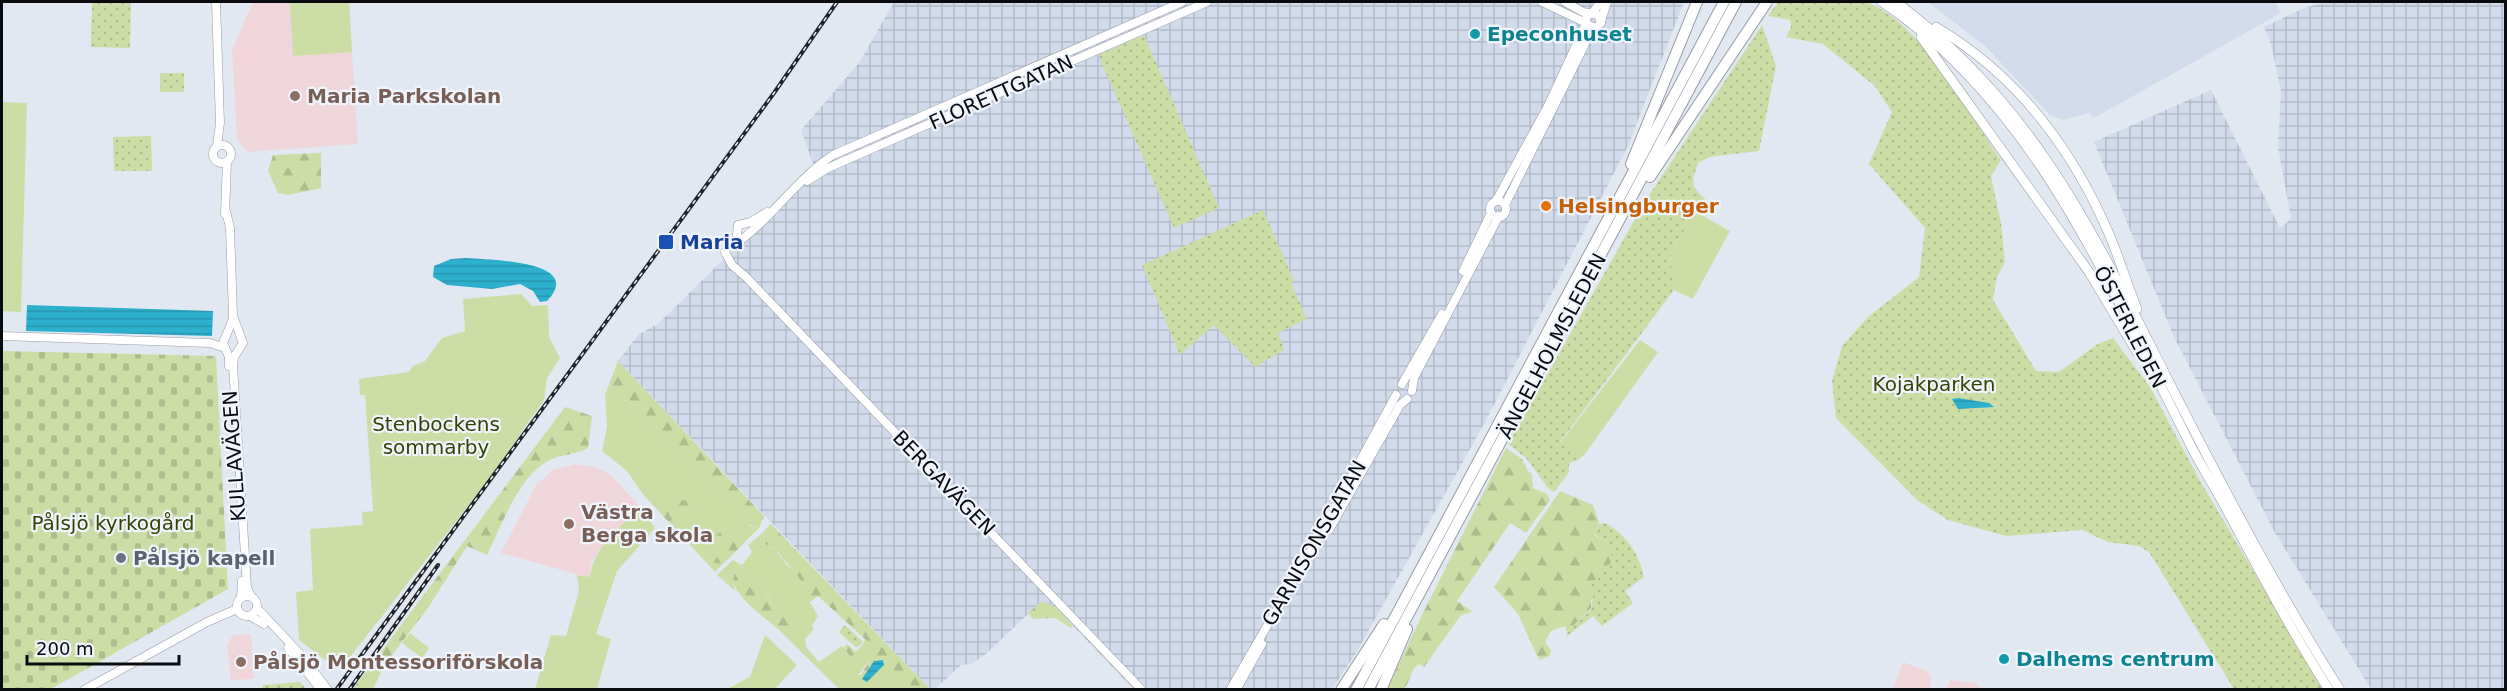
<svg xmlns="http://www.w3.org/2000/svg" width="2507" height="691" font-family="'DejaVu Sans',sans-serif">
	<style>
		.built { fill: #d2dbec }
		.industrial { fill: url(#industrial-grid) }
		.education { fill: #f0d6da }
		.green { fill: #cddda6 }
		.forest { fill: url(#forest-firs) }
		.cemetery { fill: url(#cemetery-stones) }
		.park { fill: url(#park-dots) }
		.water { fill: url(#water-rules) }
		.lines { fill: none; stroke-linecap: round; stroke-linejoin: round }
		.tertiary-casing { stroke: #959aa4; stroke-width: 9 }
		.primary-casing { stroke: #959aa4; stroke-width: 10 }
		.motorway-casing { stroke: #959aa4; stroke-width: 12 }
		.tertiary { stroke: #fff; stroke-width: 8 }
		.primary { stroke: #fff; stroke-width: 9 }
		.motorway { stroke: #fff; stroke-width: 10 }
		.rail-casing { stroke: #222328; stroke-width: 4 }
		.rail { stroke: #f0f5fd; stroke-width: 1.5; stroke-dasharray: 4.5; stroke-linecap: butt }
		.culture-dot { fill: #0f9aa8; stroke: #f0f5fd; stroke-width: 2 }
		.education-dot { fill: #8d6e63; stroke: #f0f5fd; stroke-width: 2 }
		.food-dot { fill: #e8710a; stroke: #f0f5fd; stroke-width: 2 }
		.transit-dot { fill: #1a4fb4; stroke: #f0f5fd; stroke-width: 2 }
		.worship-dot { fill: #6b7280; stroke: #f0f5fd; stroke-width: 2 }
		.labels { text-anchor: middle; stroke-width: 4.5; stroke-linejoin: round; paint-order: stroke }
		.culture-label { font-size: 20px; font-weight: bold; fill: #0d838f; stroke: #f0f5fd; text-anchor: start }
		.street-label { font-size: 20px; fill: #0a0b0f; stroke: #f0f5fd }
		.education-label { font-size: 20px; font-weight: bold; fill: #785e54; stroke: #f0f5fd; text-anchor: start }
		.food-label { font-size: 20px; font-weight: bold; fill: #c56008; stroke: #f0f5fd; text-anchor: start }
		.transit-label { font-size: 20px; font-weight: bold; fill: #164399; stroke: #f0f5fd; text-anchor: start }
		.park-label { font-size: 20px; fill: #354200; stroke: #f0f5fd }
		.worship-label { font-size: 20px; font-weight: bold; fill: #5b616d; stroke: #f0f5fd; text-anchor: start }
	</style>
	<defs>
		<pattern id="industrial-grid" width="8" height="8" patternUnits="userSpaceOnUse" patternTransform="scale(1.5)"><rect width="8" height="8" fill="#d2dbec"/><path d="M0 4h8M4 0v8" fill="none" stroke="#b3bbc9"/></pattern>
		<pattern id="forest-firs" width="22" height="20" patternUnits="userSpaceOnUse" patternTransform="scale(1.5)"><rect width="22" height="20" fill="#cddda6"/><path d="M5 1l3.5 6h-7zM16 11l3.5 6h-7z" fill="#afbc8e"/></pattern>
		<pattern id="cemetery-stones" width="16" height="16" patternUnits="userSpaceOnUse" patternTransform="scale(1.5)"><rect width="16" height="16" fill="#cddda6"/><path d="M2 7V4a2 2 0 0 1 4 0v3zM10 15v-3a2 2 0 0 1 4 0v3z" fill="#afbc8e"/></pattern>
		<pattern id="park-dots" width="8" height="8" patternUnits="userSpaceOnUse" patternTransform="scale(1.5)"><rect width="8" height="8" fill="#cddda6"/><path d="M2 2h.1M6 6h.1" fill="none" stroke="#afbc8e" stroke-width="1.8" stroke-linecap="round"/></pattern>
		<pattern id="water-rules" width="6" height="5" patternUnits="userSpaceOnUse" patternTransform="scale(1.5)"><rect width="6" height="5" fill="#2cb0ce"/><path d="M0 2.5h6" fill="none" stroke="#2696b0"/></pattern>
	</defs>
	<rect width="100%" height="100%" fill="#e2e8f2"/>
	<polygon class="built" points="1928,2 2275,2 2281,13 2094,118 2089,113 2063,120 2050,115 1985,46"/>
	<g class="industrial">
		<polygon points="894,2 1684,2 1628,146 1484,424 1356,653 1332,689 1133,689 1056,608 1041,602 987,653 972,664 961,665 935,689 930,689 618,361 639,334 658,324 815,169 801,130 859,63"/>
		<polygon points="2331,2 2505,2 2505,689 2371,689 2274,531 2174,337 2094,142 2211,90 2280,228 2291,219 2278,147 2281,91 2271,44 2264,27 2306,7"/>
	</g>
	<g class="education">
		<polygon points="253,2 349,2 358,144 248,152 237,139 232,50"/>
		<polygon points="575,464 596,467 612,476 641,508 599,549 591,563 590,578 501,553 536,485 553,470"/>
		<polygon points="251,634 254,679 231,680 227,645 233,635"/>
		<polygon points="1903,662 1927,671 1931,676 1930,689 1893,689"/>
		<polygon points="1951,680 1977,683 1978,687 2012,689 1946,689"/>
	</g>
	<g class="green">
		<polygon points="290,2 349,2 352,52 293,56"/>
		<polygon points="2,102 27,103 21,312 2,311"/>
		<polygon points="1696,212 1730,231 1693,299 1674,290 1670,252"/>
		<polygon points="521,294 532,306 548,305 549,337 560,358 547,378 544,400 489,479 343,666 334,667 299,640 296,592 313,590 310,529 363,525 362,512 373,511 365,395 360,395 359,379 409,372 413,366 425,361 442,338 465,331 463,299"/>
		<polygon points="1640,340 1658,352 1585,454 1578,460 1560,443"/>
		<polygon points="605,395 612,399 626,399 640,409 750,526 759,528 715,572 642,493 627,471 602,451 607,427"/>
		<path d="M641 508 655 528 617 571 596 634 611 639 597 689H535L551 635 566 636 579 591 577 575 590 577C594 545 618 529 641 508Z"/>
		<path d="M760 535 761 542 775 549 787 565 802 578 801 595 812 605 818 616 812 626 814 629 805 639 806 647 819 662 842 646 852 656 854 663 866 651 870 653 871 659 858 675 880 672 896 689H839L779 630 792 629C786 618 778 612 771 601 762 588 754 572 735 572L733 576 735 591 717 575 733 560 742 565 752 552 748 545Z"/>
		<polygon points="410,633 429,648 422,658 402,643"/>
		<polygon points="765,635 797,665 775,689 727,689 750,677"/>
	</g>
	<g class="forest">
		<polygon points="321,153 321,188 288,195 278,193 268,171 273,155"/>
		<polygon points="618,361 764,516 759,528 747,524 640,409 626,399 612,399 605,395"/>
		<path d="M565 407 592 416 588 448C579 454 560 454 548 461 519 476 501 527 487 555L467 546 428 608 385 664 373 689H353Z"/>
		<polygon points="1506,448 1522,459 1528,471 1532,474 1533,488 1547,494 1550,500 1526,533 1510,523 1457,601 1473,612 1461,615 1424,667 1419,664 1414,668 1405,689 1387,689 1423,613"/>
		<polygon points="1560,491 1593,505 1599,522 1594,535 1611,545 1612,560 1591,601 1591,608 1567,632 1565,626 1551,631 1545,642 1551,650 1550,656 1539,660 1518,614 1494,587"/>
		<polygon points="678,499 686,501 691,509 688,524 671,524 663,516 669,502"/>
		<path d="M771 524 930 689H896L891 684 885 682 880 673 866 685 858 679 871 659 870 653 866 651 863 661 857 666 844 648 847 644 856 652 866 640 818 596 809 603 801 595 799 587 803 584C802 581 778 551 775 549 771 546 765 544 761 542L760 535Z"/>
		<path d="M723 532 736 535 746 541 723 564 711 562C706 550 708 536 723 532Z"/>
		<path d="M735 572C761 571 762 596 778 609 784 614 793 616 799 621L798 629 779 630C765 617 725 592 735 572Z"/>
		<path d="M1041 602C1056 603 1064 616 1073 626L1071 628 1055 618 1033 619 1028 613Z"/>
	</g>
	<polygon class="cemetery" points="3,351 216,356 228,589 51,689 2,689"/>
	<g class="park">
		<polygon points="92,2 131,2 130,48 91,47"/>
		<path d="M1778 2C1795 2 1856 0 1869 3 1923 26 1968 112 2001 160L1991 176 2001 223 2005 262 1997 277 1993 300 2036 371 2059 372 2098 344 2113 338 2150 387 2199 479 2323 689H2234L2149 552 2139 546 2108 542 2082 530 2006 536 1948 520 1917 500 1836 418 1832 381 1842 346 1868 317 1919 277 1925 228 1869 164 1892 112 1875 86 1823 44 1786 37 1791 27 1790 20 1768 16Z"/>
		<path d="M1762 25 1776 66 1759 151 1709 157 1698 163C1692 182 1689 184 1705 199L1670 252 1674 290 1560 442 1578 460 1569 463V472L1554 492 1548 488 1526 458 1508 444 1644 203Z"/>
		<polygon points="1144,35 1219,208 1174,228 1098,55"/>
		<rect x="160" y="73" width="24" height="19"/>
		<polygon points="151,136 152,171 114,171 113,137"/>
		<polygon points="1263,210 1294,281 1291,283 1307,319 1278,333 1284,350 1255,367 1214,325 1180,355 1142,265"/>
		<path d="M1605 523C1625 533 1640 555 1644 577L1625 591 1633 603 1602 626 1593 616 1567 636V632L1591 609 1593 597 1589 587 1612 561 1610 545 1594 534 1599 524Z"/>
		<polygon points="845,625 863,642 856,648 839,632"/>
		<polygon points="300,682 306,689 262,689 263,685"/>
	</g>
	<g class="water">
		<path d="M466 258C489 260 586 260 547 301L540 302 533 291 520 284 492 289 447 285 433 277 434 266 451 259Z"/>
		<polygon points="27,305 213,311 212,336 26,331"/>
		<polygon points="1958,398 1989,403 1994,407 1958,409 1952,399"/>
		<polygon points="883,660 884,665 867,682 862,679 874,661"/>
	</g>
	<g class="lines">
		<g class="tertiary-casing">
			<g id="tertiary">
				<polyline points="216,2 220,123 217,146"/>
				<polyline points="1542,2 1586,23"/>
				<polyline points="1565,2 1583,12 1598,15 1601,23 1596,28 1586,24 1586,18 1590,14"/>
				<polyline points="1592,13 1601,2"/>
				<polyline points="1601,21 1607,2"/>
				<circle cx="222" cy="154" r="9"/>
				<polyline points="807,181 828,168 1207,2"/>
				<polyline points="1496,201 1548,106 1586,24"/>
				<circle cx="1498" cy="209" r="8"/>
				<polyline points="1505,205 1591,32 1596,28"/>
				<polyline points="226,211 230,228 233,316 243,343 234,357 233,366 247,587 251,596"/>
				<polyline points="225,214 227,161"/>
				<polyline points="736,243 738,225 751,222 767,212"/>
				<path d="M734 245C771 220 796 179 833 155L1182 2"/>
				<polyline points="725,252 732,265 746,277 1142,690"/>
				<polyline points="1463,271 1491,213"/>
				<polyline points="2,336 210,343 225,348"/>
				<polyline points="229,366 229,357 223,343 233,319"/>
				<polyline points="1402,384 1442,314"/>
				<polyline points="1412,391 1414,378 1499,216"/>
				<polyline points="1329,530 1400,405 1407,399"/>
				<circle cx="247" cy="606" r="10"/>
				<polyline points="241,598 242,581"/>
				<polyline points="257,608 302,656 328,690"/>
				<polyline points="250,616 264,624"/>
				<polyline points="288,648 321,690"/>
				<polyline points="84,690 207,622 237,609"/>
				<polyline points="1230,690 1318,538 1396,395"/>
				<polyline points="1236,690 1262,644"/>
			</g>
		</g>
		<g class="primary-casing">
			<g id="primary">
				<path d="M1882 2C2036 105 2107 282 2188 440 2200 465 2215 487 2228 512 2260 572 2292 632 2329 690"/>
				<path d="M1896 2C2033 104 2091 228 2166 376 2220 482 2276 589 2340 690"/>
				<path d="M1936 27C2015 74 2069 144 2106 227 2118 253 2126 282 2137 309"/>
				<polyline points="1921,37 2089,272 2137,352"/>
			</g>
		</g>
		<g class="motorway-casing">
			<g id="motorway">
				<polyline points="1631,164 1697,2"/>
				<polyline points="1650,177 1767,2"/>
				<polyline points="1341,690 1384,624"/>
				<polyline points="1356,690 1724,2"/>
				<polyline points="1368,690 1736,2"/>
				<polyline points="1381,690 1407,629"/>
			</g>
		</g>
		<use href="#tertiary" class="tertiary"/>
		<use href="#primary" class="primary"/>
		<use href="#motorway" class="motorway"/>
		<g class="rail-casing">
			<g id="rail">
				<polyline points="336,690 774,93 837,2"/>
				<polyline points="349,690 438,565"/>
			</g>
		</g>
		<use href="#rail" class="rail"/>
	</g>
	<g class="culture-dot">
		<circle cx="1475" cy="34" r="6"/>
		<circle cx="2004" cy="659" r="6"/>
	</g>
	<g class="education-dot">
		<circle cx="295" cy="96" r="6"/>
		<circle cx="569" cy="524" r="6"/>
		<circle cx="241" cy="662" r="6"/>
	</g>
	<circle class="food-dot" cx="1546" cy="206" r="6"/>
	<rect class="transit-dot" x="658" y="234" width="16" height="16" rx="3"/>
	<circle class="worship-dot" cx="121" cy="558" r="6"/>
	<g class="labels">
		<g class="culture-label">
			<text x="1487" y="41">Epeconhuset</text>
			<text x="2016" y="666">Dalhems centrum</text>
		</g>
		<g class="street-label">
			<text transform="translate(1001 92) rotate(-24)" y="7">FLORETTGATAN</text>
			<text transform="translate(2130 327) rotate(63)" y="7">ÖSTERLEDEN</text>
			<text transform="translate(1552 346) rotate(-62)" y="7">ÄNGELHOLMSLEDEN</text>
			<text transform="translate(234 456) rotate(-94)" y="7">KULLAVÄGEN</text>
			<text transform="translate(944 483) rotate(46)" y="7">BERGAVÄGEN</text>
			<text transform="translate(1314 543) rotate(-60)" y="7">GARNISONSGATAN</text>
		</g>
		<g class="education-label">
			<text x="307" y="103">Maria Parkskolan</text>
			<text x="581" y="519">Västra<tspan x="581" dy="23">Berga skola</tspan></text>
			<text x="253" y="669">Pålsjö Montessoriförskola</text>
		</g>
		<g class="food-label">
			<text x="1558" y="213">Helsingburger</text>
		</g>
		<g class="transit-label">
			<text x="680" y="249">Maria</text>
		</g>
		<g class="park-label">
			<text x="1934" y="391">Kojakparken</text>
			<text x="436" y="431">Stenbockens<tspan x="436" dy="23">sommarby</tspan></text>
			<text x="113" y="530">Pålsjö kyrkogård</text>
		</g>
		<g class="worship-label">
			<text x="133" y="565">Pålsjö kapell</text>
		</g>
	</g>
	<rect width="2507" height="691" fill="none" stroke="#0a0b0f" stroke-width="6"/>
	<path d="M27 655v9h152v-9" fill="none" stroke="#0a0b0f" stroke-width="3"/>
	<text x="36" y="655" font-size="18" fill="#0a0b0f" stroke="#f0f5fd" stroke-width="4.5" paint-order="stroke">200 m</text>
</svg>
